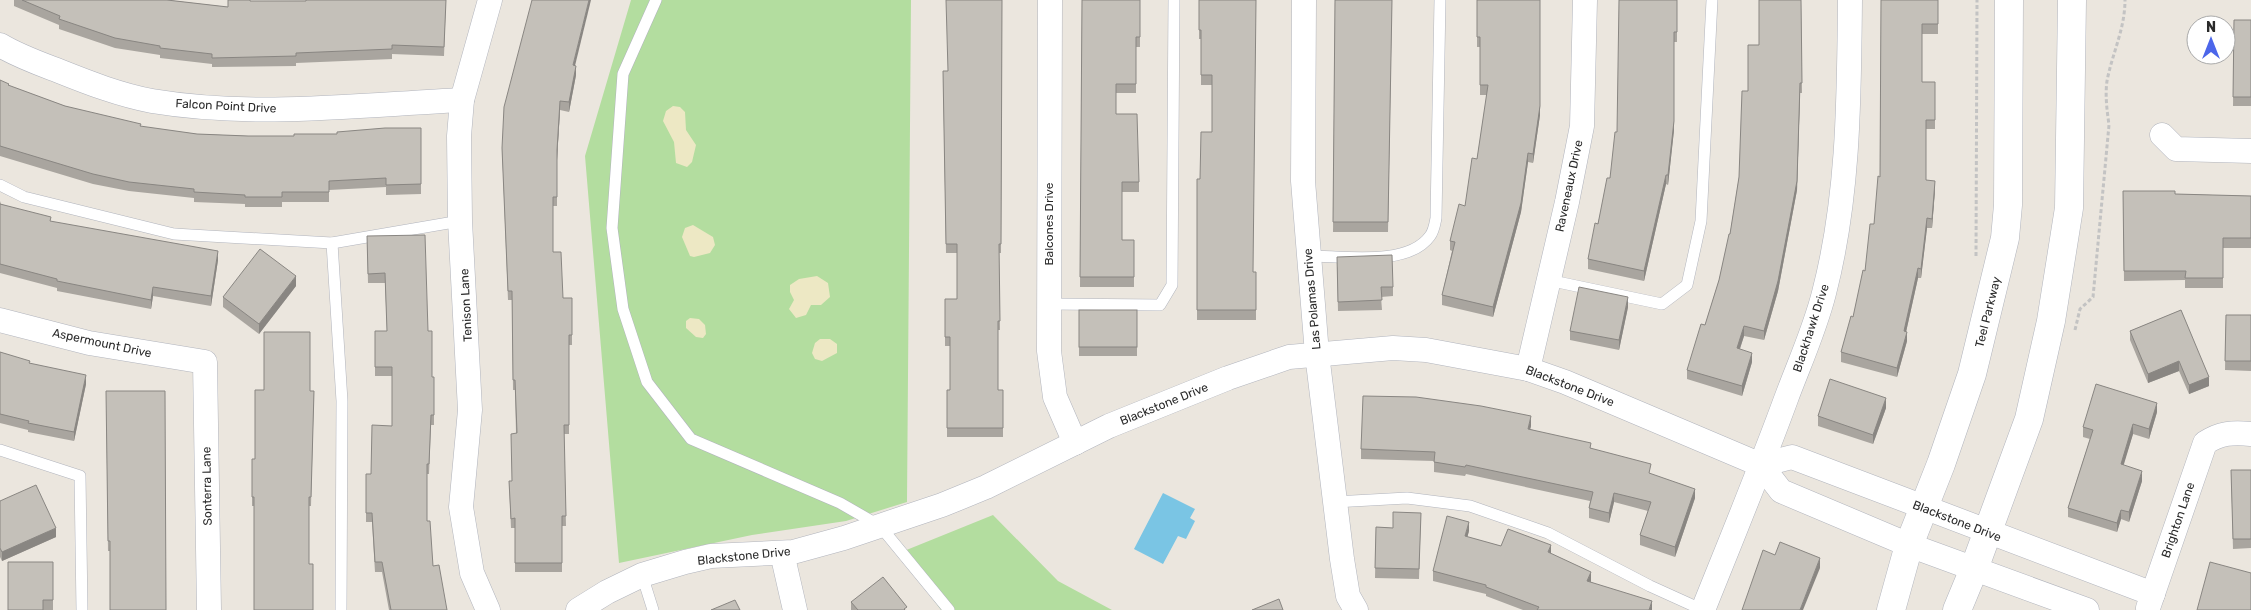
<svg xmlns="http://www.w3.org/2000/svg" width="2251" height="610" font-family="Rubik,sans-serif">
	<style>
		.green { fill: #b3dd9f }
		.sand { fill: #ede8c4 }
		.water { fill: #7ac5e4 }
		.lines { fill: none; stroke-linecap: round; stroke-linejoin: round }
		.lane-casing { stroke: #b1b4bd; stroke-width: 12 }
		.street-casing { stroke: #b1b4bd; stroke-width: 25 }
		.secondary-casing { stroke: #b1b4bd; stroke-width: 29 }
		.path { stroke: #c3c3c3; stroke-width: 3; stroke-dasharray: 4 2.5; stroke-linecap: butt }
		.lane { stroke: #fff; stroke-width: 11 }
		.street { stroke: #fff; stroke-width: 24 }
		.secondary { stroke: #fff; stroke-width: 28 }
		.wall { fill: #a9a59f }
		.shaded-wall { fill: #898682 }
		.building { fill: #c4c0b9; stroke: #898682 }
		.labels { text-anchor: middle; stroke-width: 4; stroke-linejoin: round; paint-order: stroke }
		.street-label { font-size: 12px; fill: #2a2a2a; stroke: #fff }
	</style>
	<rect width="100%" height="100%" fill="#ebe6de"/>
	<g class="green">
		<polygon points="631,0 911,0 907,502 846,521 752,535 619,563 585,156"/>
		<polygon points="993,515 1058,581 1112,610 941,610 899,553"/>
	</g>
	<g class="sand">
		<polygon points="673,106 680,107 685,112 686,130 696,145 692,162 687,167 676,163 674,142 663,121 666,111"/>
		<polygon points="693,225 713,237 715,245 710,253 694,257 690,256 682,237 685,228"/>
		<polygon points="817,276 828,283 830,297 821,305 811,305 806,315 796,318 789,309 794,300 790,292 790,285 799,279"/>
		<polygon points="690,318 699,319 705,325 706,334 703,338 696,337 686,328 686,321"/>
		<polygon points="830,339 837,344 837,353 822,361 815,359 812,353 815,343 820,339"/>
	</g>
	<polygon class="water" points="1163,493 1195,509 1190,518 1195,521 1186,539 1178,536 1163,564 1134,549"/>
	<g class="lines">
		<g class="lane-casing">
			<g id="lane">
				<polyline points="656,0 623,74 612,228 623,309 647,382 691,439 840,503 880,526 949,610"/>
				<polyline points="0,185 24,197 174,234 332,243 460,221"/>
				<polyline points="332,243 342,401 341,610"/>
				<path d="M1309 256C1343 256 1408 267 1430 236 1434 231 1435 223 1436 218L1440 0"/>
				<polyline points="1548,280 1662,304 1687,285 1701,221 1712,0"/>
				<polyline points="1049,304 1160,305 1172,285 1174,0"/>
				<polyline points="0,450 80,476 82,610"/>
				<polyline points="1334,502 1407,498 1470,506 1548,533 1650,586 1703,610"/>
				<polyline points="642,575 653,610"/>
			</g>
		</g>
		<g class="street-casing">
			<g id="street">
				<polyline points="1050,0 1049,351 1055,397 1075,443"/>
				<polyline points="1304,0 1303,181 1317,354 1342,559 1348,596 1356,610"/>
				<path d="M0 45C18 56 38 63 59 71 89 83 120 95 152 101 254 118 360 105 462 100"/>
				<polyline points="2162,135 2176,149 2251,151"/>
				<polyline points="0,320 89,343 205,362 209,610"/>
				<polyline points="1528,369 1567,202 1582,126 1585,0"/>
				<polyline points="1761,465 1792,457 2153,594"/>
				<polyline points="782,553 795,610"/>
				<path d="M2148 608 2205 443C2220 433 2233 432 2251 434"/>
				<polyline points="488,610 472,573 461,507 470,410 460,221 459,136 462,100 490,0"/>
				<polyline points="578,610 607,592 642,575 685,562 711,556 793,552 844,538 942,505 986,487 1109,426 1228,378 1289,357 1393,348 1426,350 1528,369 1565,382 1761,465 1781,491 1909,545 2087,610"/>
				<path d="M1703 610C1731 540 1760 470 1786 399 1799 364 1815 329 1824 293 1849 197 1849 98 1850 0"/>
			</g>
		</g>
		<g class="secondary-casing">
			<g id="secondary">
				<polyline points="1891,610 1909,545 1941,464 1972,374 2005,238 2008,205 2009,0"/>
				<polyline points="1957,610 1974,569 2029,419 2051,321 2069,208 2072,0"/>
			</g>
		</g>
		<g class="path">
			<polyline points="1976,256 1977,0"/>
			<path d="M2075 330 2080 309 2093 297 2109 125C2107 110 2105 96 2107 81 2112 54 2125 29 2125 0"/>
		</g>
		<use href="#lane" class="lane"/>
		<use href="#street" class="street"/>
		<use href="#secondary" class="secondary"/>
	</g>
	<g class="wall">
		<polygon points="14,0 167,0 228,7 250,1 446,0 444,56 392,54 392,59 296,63 296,66 212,67 212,64 160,58 160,55 115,48 59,29 59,25 14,6"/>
		<polygon points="1002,0 1001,253 999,253 1000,330 998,330 998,390 1003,390 1003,437 947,437 947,390 950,390 950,346 945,346 945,299 957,299 957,253 946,253 943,71 948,71"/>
		<polygon points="1082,0 1140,0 1140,47 1136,47 1136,93 1116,93 1116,114 1139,182 1139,192 1122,192 1122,240 1134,240 1134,287 1080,287"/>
		<polygon points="1199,0 1253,272 1256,272 1256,320 1197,320 1197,179 1200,179 1212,132 1212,85 1201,85 1201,39 1199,39"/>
		<polygon points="1335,0 1392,0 1388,232 1333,232"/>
		<polygon points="1477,0 1540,0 1540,115 1533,163 1528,162 1521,212 1493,317 1442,305 1442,295 1452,251 1450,250 1450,241 1465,206 1477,159 1487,95 1480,95 1480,47 1477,47"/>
		<polygon points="1677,0 1677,42 1674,42 1674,130 1668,185 1666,184 1644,281 1588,269 1588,259 1610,178"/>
		<polygon points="1801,0 1802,93 1800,93 1797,190 1778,291 1764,340 1744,336 1740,349 1752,362 1742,396 1687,379 1687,370 1705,325 1719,280 1730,234 1739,177 1748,91"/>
		<polygon points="1881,0 1938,0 1938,34 1922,34 1922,82 1935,82 1935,129 1926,129 1926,180 1935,190 1932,228 1927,228 1921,278 1918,278 1906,332 1907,341 1897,377 1841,362 1841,352 1853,317 1865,271 1874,224 1880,177"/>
		<polygon points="2234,20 2251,20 2251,106 2233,106"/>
		<polygon points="575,65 576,75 569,112 560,110 557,160 557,206 553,206 553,252 563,298 572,298 572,345 569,345 569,434 564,434 566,526 562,526 562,572 515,572 515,528 511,528 509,481 512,481 516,433 515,390 513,390 512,300 508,300 502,148"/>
		<polygon points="0,80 9,86 65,106 141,127 197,134 248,136 294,136 337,134 421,128 421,194 386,195 386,187 329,190 329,202 282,202 282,207 245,207 245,204 194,202 194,198 129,191 93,184 0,156"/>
		<polygon points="2123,191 2175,194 2251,196 2251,248 2223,248 2223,288 2185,288 2185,280 2124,281"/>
		<polygon points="0,201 1,204 51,222 218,260 211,306 153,296 151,309 57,291 57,288 0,273"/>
		<polygon points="367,236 428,331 432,377 434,377 434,425 431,425 429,474 427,474 427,521 433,566 447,610 389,610 382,572 375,572 372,522 366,522 366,474 371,474 392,426 392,376 375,376 375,331 387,331 385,283 368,283"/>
		<polygon points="1337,267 1393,287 1393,296 1381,297 1382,310 1338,311"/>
		<polygon points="296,286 259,334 223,307 223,297"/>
		<polygon points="1628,307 1619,350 1570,340 1570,331"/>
		<rect x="1079" y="310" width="58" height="46"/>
		<polygon points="2181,310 2209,386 2189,394 2179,371 2148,383 2130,340 2130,331"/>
		<polygon points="2226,315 2251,315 2251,371 2225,370"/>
		<polygon points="0,352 86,384 74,441 28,432 28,430 0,423"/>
		<polygon points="264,390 314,391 311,506 309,506 309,564 313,610 254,506 252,506 252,459 255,459"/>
		<polygon points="106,391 110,551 108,551"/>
		<polygon points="1886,408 1873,444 1818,426 1818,416"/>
		<polygon points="2157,412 2149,439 2133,434 2123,465 2142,481 2129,522 2121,519 2117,532 2068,517 2068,508 2090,439 2083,437 2083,427"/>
		<polygon points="1531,426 1530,429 1591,448 1651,474 1695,498 1675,557 1640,545 1640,535 1648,511 1614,502 1609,523 1589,518 1589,508 1590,501 1466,474 1465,476 1434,472 1434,461 1361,459 1361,449"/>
		<polygon points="2231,470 2251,470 2251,548 2233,549"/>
		<polygon points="0,501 56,537 2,561 0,557"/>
		<polygon points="1421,513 1419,579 1375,578 1376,527 1393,528"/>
		<polygon points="1469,531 1467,537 1501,546 1551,554 1591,582 1652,610 1523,610 1486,596 1486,594 1433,581 1433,571"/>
		<polygon points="53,562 53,610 8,610"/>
		<polygon points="851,602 907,610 851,610"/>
	</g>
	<g class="shaded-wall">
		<polygon points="589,0 591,0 573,74 573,65"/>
		<polygon points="1540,0 1540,115 1533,163 1533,154"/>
		<polygon points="576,66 576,75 569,112 569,102"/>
		<polygon points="1800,93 1797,190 1778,291 1764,340 1764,331"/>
		<polygon points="560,101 560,110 557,160 557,150"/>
		<polygon points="1674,121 1674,130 1668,185 1668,175"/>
		<polygon points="1528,153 1528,162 1521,212 1493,317 1493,307"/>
		<polygon points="1666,175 1666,184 1644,281 1644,271"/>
		<polygon points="1935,181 1935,190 1932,228 1932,219"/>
		<polygon points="1927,218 1927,228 1921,278 1921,269"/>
		<polygon points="218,251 218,260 211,306 211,296"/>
		<polygon points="1918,268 1918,278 1904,341 1904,331"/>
		<polygon points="296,276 296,286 259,334 259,324"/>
		<polygon points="153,287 153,296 151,309 151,300"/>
		<polygon points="1628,297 1628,307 1619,350 1619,340"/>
		<polygon points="1744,326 1744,336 1737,357 1737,348"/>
		<polygon points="1907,332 1907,341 1897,377 1897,368"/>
		<polygon points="1752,353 1752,362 1742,396 1742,386"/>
		<polygon points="2179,361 2179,371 2148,383 2148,374"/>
		<polygon points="86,375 86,384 74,441 74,432"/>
		<polygon points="2209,377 2209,386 2189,394 2189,385"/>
		<polygon points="1886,398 1886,408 1873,444 1873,435"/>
		<polygon points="2157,403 2157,412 2149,439 2149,429"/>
		<polygon points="1531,416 1531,426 1528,438 1528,429"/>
		<polygon points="2133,424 2133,434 2121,474 2121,464"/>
		<polygon points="2142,471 2142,481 2129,522 2129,512"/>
		<polygon points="1695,489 1695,498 1675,557 1675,547"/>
		<polygon points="1614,493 1614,502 1609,523 1609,513"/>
		<polygon points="2121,510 2121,519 2117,532 2117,523"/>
		<polygon points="1469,522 1469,531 1465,546 1465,536"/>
		<polygon points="56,528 56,537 2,561 2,552"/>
		<polygon points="1551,545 1551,554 1548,552"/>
		<polygon points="1820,558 1820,568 1803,610 1800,610"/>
		<polygon points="1591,572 1591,582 1587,581"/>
		<polygon points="1652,601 1652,610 1649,610"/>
	</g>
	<g class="building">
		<polygon points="22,0 167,0 228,7 228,0 250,0 250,1 306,1 306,0 446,0 444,47 392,45 392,49 296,53 296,56 212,58 212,54 160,48 160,46 115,38 59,19 60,16"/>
		<polygon points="532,0 589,0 573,65 576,66 569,102 560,101 557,150 557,197 553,197 553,252 561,252 563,298 572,298 572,335 569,335 569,425 564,425 566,516 562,516 562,563 515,563 515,518 511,519 509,481 512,481 511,434 517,433 515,380 513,380 512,291 508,291 502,148 504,107"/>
		<polygon points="946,0 1002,0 1001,244 999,244 1000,321 998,321 998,390 1003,390 1003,428 947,428 947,390 950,390 950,337 945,337 945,299 957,299 957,244 946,244 943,71 948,71"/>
		<polygon points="1082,0 1140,0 1140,37 1136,37 1136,84 1116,84 1116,114 1137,114 1139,182 1122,182 1122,240 1134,240 1134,277 1080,277"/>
		<polygon points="1199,0 1256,0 1253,272 1256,272 1256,310 1197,310 1197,179 1200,179 1201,132 1212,132 1212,75 1201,75 1201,30 1199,30"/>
		<polygon points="1335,0 1392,0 1388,222 1333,222"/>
		<polygon points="1477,0 1540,0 1540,106 1533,154 1528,153 1521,203 1493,307 1442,295 1455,242 1450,241 1459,204 1465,206 1472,158 1477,159 1488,85 1480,85 1480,37 1477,37"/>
		<polygon points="1619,0 1677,0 1677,32 1674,32 1674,121 1668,175 1666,175 1644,271 1588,259 1595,223 1598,224 1607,178 1610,178 1615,132 1617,132"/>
		<polygon points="1759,0 1801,0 1802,83 1800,83 1797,181 1778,281 1764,331 1744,326 1737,348 1752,353 1742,386 1687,370 1701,324 1705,325 1719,280 1729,234 1730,234 1739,177 1742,91 1748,91 1748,45 1759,45"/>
		<polygon points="1881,0 1938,0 1938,24 1922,24 1922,82 1935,82 1935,120 1926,120 1926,180 1935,181 1932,219 1927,218 1921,269 1918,268 1904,331 1907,332 1897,368 1841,352 1851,316 1853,317 1863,270 1865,271 1870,224 1874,224 1878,176 1880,177"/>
		<polygon points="2234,20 2251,20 2251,97 2233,97"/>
		<polygon points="0,80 9,84 8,85 65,106 141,124 140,126 197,134 248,136 294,136 294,134 337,134 337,132 385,128 421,128 421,184 386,185 386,178 329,181 329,192 282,192 282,197 245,197 245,195 194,192 194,189 129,182 93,174 0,146"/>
		<polygon points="2123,191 2175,191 2175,194 2251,196 2251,238 2223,238 2223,278 2185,278 2186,271 2124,271"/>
		<polygon points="0,204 51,217 50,221 218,251 211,296 153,287 151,300 57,281 57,279 0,264"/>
		<polygon points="425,235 428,331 432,331 432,377 434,377 434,415 431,415 429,464 427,464 427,521 430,521 433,566 439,565 447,610 391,610 382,562 375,562 372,513 366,513 366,474 371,474 372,425 392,426 392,367 375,367 375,331 387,331 385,273 368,274 367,236"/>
		<polygon points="260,249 296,276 259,324 223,297"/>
		<polygon points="1392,255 1393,287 1381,287 1382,300 1338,302 1337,257"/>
		<polygon points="1579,287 1628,297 1619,340 1570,331"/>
		<rect x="1079" y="310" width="58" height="37"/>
		<polygon points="2181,310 2209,377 2189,385 2179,361 2148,374 2130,331"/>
		<polygon points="2226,315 2251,315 2251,361 2225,361"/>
		<polygon points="264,332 310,332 310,391 314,391 311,497 309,497 309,564 313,564 313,610 254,610 254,497 252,497 252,459 255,459 255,390 264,390"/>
		<polygon points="0,352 30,361 29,363 86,375 74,432 28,423 29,421 0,414"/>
		<polygon points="1830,379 1886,398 1873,435 1818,416"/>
		<polygon points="2096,384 2157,403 2149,429 2133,424 2121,464 2142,471 2129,512 2121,510 2117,523 2068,508 2093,430 2083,427"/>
		<polygon points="106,391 165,391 166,610 110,610 110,541 108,541"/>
		<polygon points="1363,396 1416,397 1481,406 1531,416 1528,429 1591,443 1590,448 1651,464 1649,473 1695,489 1675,547 1640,535 1651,502 1614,493 1609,513 1589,508 1593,492 1466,465 1465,467 1434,462 1435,452 1361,449"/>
		<polygon points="2231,470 2251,470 2251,539 2233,539"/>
		<polygon points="36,485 56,528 2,552 0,548 0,501"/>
		<polygon points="1393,512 1421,513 1419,569 1375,568 1376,527 1393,528"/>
		<polygon points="1447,516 1469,522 1465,536 1501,546 1508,529 1551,545 1548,552 1591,572 1587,581 1652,601 1649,610 1537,610 1539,607 1486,587 1486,585 1433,571"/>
		<polygon points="1780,542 1820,558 1800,610 1742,610 1763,550 1775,555"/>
		<polygon points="8,562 53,562 53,600 43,600 43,610 8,610"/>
		<polygon points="2210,562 2251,573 2251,610 2197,610"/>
		<polygon points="883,577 907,607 904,609 905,610 858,610 851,602"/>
		<polygon points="1279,599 1283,610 1252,610"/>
		<polygon points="735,600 740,610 711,610"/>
	</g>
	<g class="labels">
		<g class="street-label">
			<text transform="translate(226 106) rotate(3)" y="4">Falcon Point Drive</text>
			<text transform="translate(1569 186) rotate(-78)" y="4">Raveneaux Drive</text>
			<text transform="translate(1049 224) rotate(-90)" y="4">Balcones Drive</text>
			<text transform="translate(1312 299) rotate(-95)" y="4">Las Polamas Drive</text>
			<text transform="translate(466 305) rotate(-93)" y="4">Tenison Lane</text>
			<text transform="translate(1988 312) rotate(-76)" y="4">Teel Parkway</text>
			<text transform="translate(1811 328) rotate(-72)" y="4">Blackhawk Drive</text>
			<text transform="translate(102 343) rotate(12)" y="4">Aspermount Drive</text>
			<text transform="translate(1570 386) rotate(21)" y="4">Blackstone Drive</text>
			<text transform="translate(1164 404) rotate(-22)" y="4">Blackstone Drive</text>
			<text transform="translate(207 486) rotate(-91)" y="4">Sonterra Lane</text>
			<text transform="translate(2178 520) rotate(-71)" y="4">Brighton Lane</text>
			<text transform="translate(1957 521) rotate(21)" y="4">Blackstone Drive</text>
			<text transform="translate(744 556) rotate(-6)" y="4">Blackstone Drive</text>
		</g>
	</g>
	<g transform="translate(2211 40)"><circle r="24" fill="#ffffff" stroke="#aaaaaa"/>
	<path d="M0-4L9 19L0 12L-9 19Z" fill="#4c66ea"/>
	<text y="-8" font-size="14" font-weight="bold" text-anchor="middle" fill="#2a2a2a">N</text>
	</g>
</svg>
